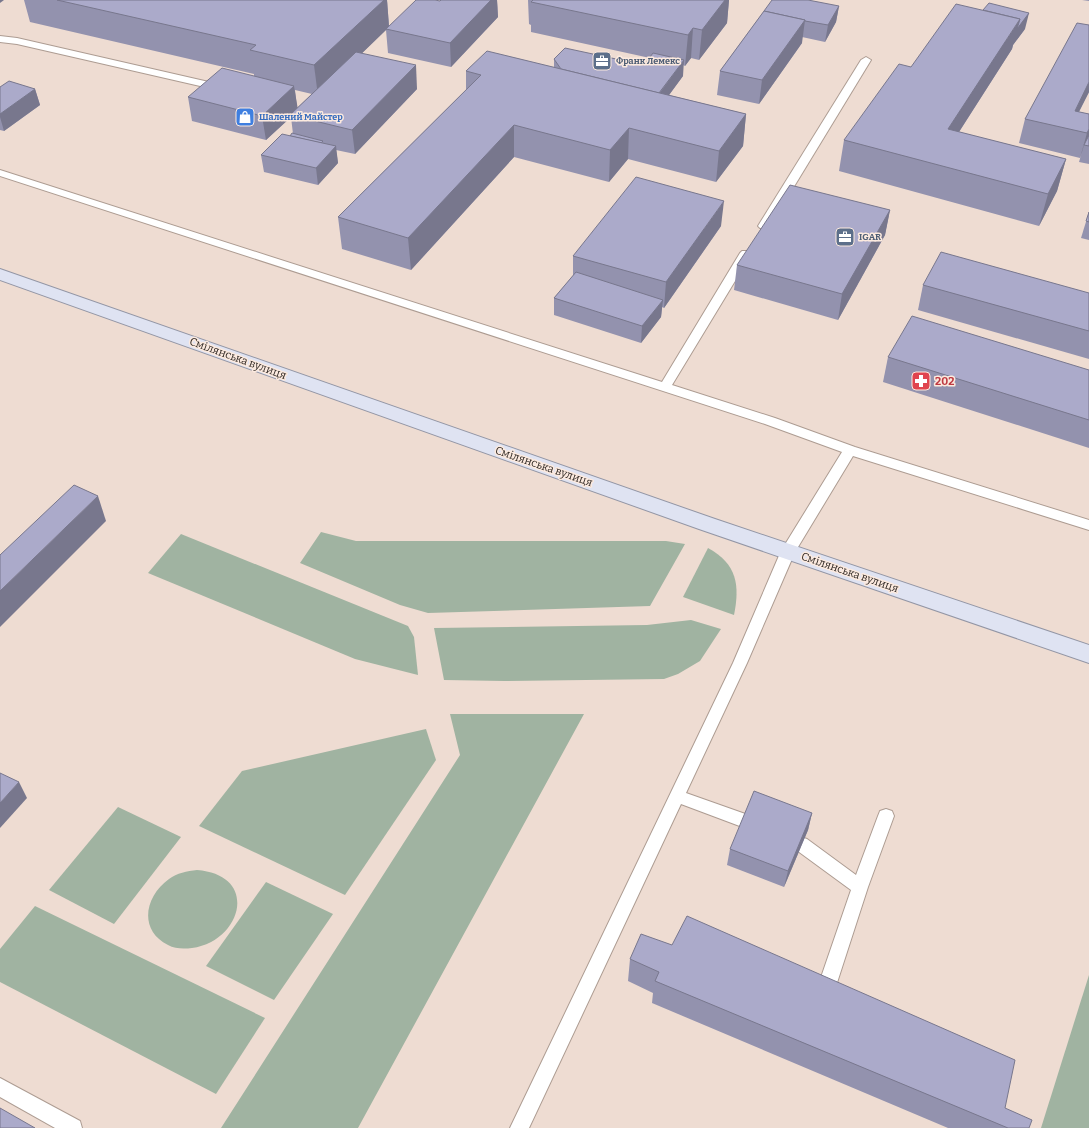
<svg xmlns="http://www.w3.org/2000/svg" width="1089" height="1128" font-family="Bitter,serif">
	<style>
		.green { fill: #a0b3a1 }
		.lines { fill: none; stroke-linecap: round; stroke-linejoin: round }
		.lane-casing { stroke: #ad9c92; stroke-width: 2 }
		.primary-casing { stroke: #9396a5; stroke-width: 2 }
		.lane { fill: #fff; fill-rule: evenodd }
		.primary { fill: #dfe3f2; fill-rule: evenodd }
		.wall { fill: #9392ae; fill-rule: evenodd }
		.shaded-wall { fill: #78778d }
		.building { fill: #abaaca; stroke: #78778d }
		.labels { text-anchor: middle; stroke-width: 3; stroke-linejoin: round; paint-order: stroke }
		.far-service-label { font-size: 9px; font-weight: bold; fill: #4e5e75; stroke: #fceadf; text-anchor: start }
		.far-shop-label { font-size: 9px; font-weight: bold; fill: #366cbe; stroke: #fceadf; text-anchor: start }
		.street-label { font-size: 11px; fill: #302925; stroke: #fceadf }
		.health-label { font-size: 11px; font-weight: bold; fill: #be3a42; stroke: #fceadf; text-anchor: start }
	</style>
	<rect width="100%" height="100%" fill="#eedcd2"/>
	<g class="green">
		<polygon points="321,532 356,541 666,541 685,544 650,606 428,613 400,605 300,563"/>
		<polygon points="181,534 408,626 414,637 418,675 355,659 148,573"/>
		<path d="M708 548C737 564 740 585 734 615L683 597Z"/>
		<polygon points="691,620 721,629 700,661 678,674 664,679 504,681 444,680 434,628 647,625"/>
		<polygon points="450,714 584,714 358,1128 221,1128 460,755"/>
		<polygon points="426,729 436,760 345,895 199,826 242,771"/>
		<polygon points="118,807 181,837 114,924 49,890"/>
		<path d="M197 870C260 875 242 941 192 948 184 949 175 949 168 945 138 930 145 896 169 879 177 873 187 871 197 870Z"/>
		<polygon points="266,882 333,914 274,1000 206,966"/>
		<polygon points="35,906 265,1018 216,1094 0,982 0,949"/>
		<polygon points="1089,975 1089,1128 1041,1128"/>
	</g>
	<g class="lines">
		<g class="lane-casing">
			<g id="lane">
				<polygon points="0,36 17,38 222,85 227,88 222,91 17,44 0,42"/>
				<polygon points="866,57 871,60 770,226 768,228 760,228 758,226 861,60"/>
				<polygon points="0,170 662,382 740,253 742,251 750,251 752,253 672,385 775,418 855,447 1089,520 1089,530 853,456 795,552 747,663 686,793 751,816 753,821 751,826 745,828 681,804 529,1128 510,1128 733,663 781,551 842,452 765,424 0,176"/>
				<polygon points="886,809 892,811 894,816 868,887 835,989 832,995 826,997 820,995 817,989 851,890 795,849 793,844 795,839 801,837 807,839 856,875 878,816 880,811"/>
				<polygon points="0,1078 80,1121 82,1128 55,1128 0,1097"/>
			</g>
		</g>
		<g class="primary-casing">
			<polygon id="primary" points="0,269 715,519 1089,645 1089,663 699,529 0,280"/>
		</g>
		<use href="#lane" class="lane"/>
		<use href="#primary" class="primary"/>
	</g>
	<g class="wall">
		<path d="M24 0H387L389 26 441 0H497L498 17 451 67 388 53 386 30 362 53 417 89 355 154 336 150 338 163 318 185 264 172 261 155 293 134 291 117 266 140 192 121 188 97 254 76V74L30 22ZM295 90 312 94 297 108Z"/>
		<polygon points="528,0 729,0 727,23 699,60 691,58 685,66 683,65 683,76 669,95 746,114 743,146 716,182 628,159 609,182 514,157 411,270 342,249 338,217 466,90 466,71 554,67 554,59 644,65 650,58 531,32 531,25 529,24"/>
		<polygon points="1082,0 1089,0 1089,1"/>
		<polygon points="839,6 836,22 825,42 802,37 802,43 759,104 717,95 720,71 764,11"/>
		<polygon points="1089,25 1089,92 1079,112 1089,114 1089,164 1079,162 1082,152 1080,158 1019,143 1025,119"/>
		<polygon points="1025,29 1013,45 1012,49 959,132 1066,159 1057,191 1039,226 839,171 844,140"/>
		<polygon points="0,87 35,89 40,105 4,131 0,130"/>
		<polygon points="890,210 885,235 838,320 734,290 737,265"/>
		<polygon points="1089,212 1089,240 1081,238"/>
		<polygon points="721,226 664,308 662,307 661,317 641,343 554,315 554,298 573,276 573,256"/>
		<polygon points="923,285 1089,293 1089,359 918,310"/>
		<polygon points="888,357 1089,370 1089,448 883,382"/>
		<polygon points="812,813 808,830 784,887 727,865 730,849"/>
		<polygon points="630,959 1029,1128 948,1128 652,1003 653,993 628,981"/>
	</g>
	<g class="shaded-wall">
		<polygon points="0,0 4,0 0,3"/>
		<polygon points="384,0 387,0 389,27 318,96 314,65"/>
		<polygon points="491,0 497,0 498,17 451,67 450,43"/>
		<polygon points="725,0 729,0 727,23 699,60 702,30"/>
		<polygon points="839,6 836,22 825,42 828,25"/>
		<polygon points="1029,13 1025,29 1013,45 1012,49 941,160 948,129 1020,19"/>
		<polygon points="805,20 802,43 759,104 762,80"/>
		<polygon points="693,28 691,58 685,66 688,35"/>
		<polygon points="684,60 683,76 658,110 659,94"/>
		<polygon points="416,65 417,89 355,154 352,130"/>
		<polygon points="1089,82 1089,92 1070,129 1075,111"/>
		<polygon points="294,86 298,110 290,115 291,117 266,140 262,116"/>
		<polygon points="35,89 40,105 4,131 0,117 0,114"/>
		<polygon points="746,114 743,146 716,182 719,151"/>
		<polygon points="514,125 514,157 411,270 408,238"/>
		<polygon points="629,128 628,159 609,182 610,150"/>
		<polygon points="1089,129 1089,136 1084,145 1082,152 1080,158 1087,133"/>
		<polygon points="336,146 338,163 318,185 316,168"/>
		<polygon points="1066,159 1057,191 1039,226 1048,194"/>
		<polygon points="724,201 721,226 664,308 666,282"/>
		<polygon points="890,210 885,235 838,320 842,294"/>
		<polygon points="663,300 661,317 641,343 642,326"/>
		<polygon points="98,496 106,521 0,627 0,591"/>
		<polygon points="19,782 27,798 0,828 0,803"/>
		<polygon points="812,813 808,830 784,887 788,871"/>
	</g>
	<g class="building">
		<polygon points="57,0 384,0 314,65 250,50 256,45"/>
		<polygon points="416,0 435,0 440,1 441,0 491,0 450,43 386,29"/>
		<polygon points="533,0 725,0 702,30 693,28 688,35 531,2"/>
		<polygon points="772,0 808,0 839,6 828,25 805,21 805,20 764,11"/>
		<polygon points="989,3 1029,13 1017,29 1020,19 983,10"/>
		<polygon points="956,4 1020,19 948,129 1066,159 1048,194 844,140 899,64 911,67"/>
		<polygon points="764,11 805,20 762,80 720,71"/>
		<polygon points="1077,23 1089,25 1089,82 1075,111 1089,114 1089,129 1087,133 1025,119"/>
		<polygon points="565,48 644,65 653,53 684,60 659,93 561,69 554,59"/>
		<polygon points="487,51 746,114 719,151 629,128 610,150 514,125 408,238 338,217 481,75 466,71"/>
		<polygon points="356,52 416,65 352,130 290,115"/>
		<polygon points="222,68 294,86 262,116 188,97"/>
		<polygon points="9,81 35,89 0,114 0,87"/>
		<polygon points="292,133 323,141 321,143 290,136"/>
		<polygon points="282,134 336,146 316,168 261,155"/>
		<polygon points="1089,135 1089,146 1084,145"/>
		<polygon points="636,177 724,201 666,282 573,256"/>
		<polygon points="790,185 890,210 842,294 737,265"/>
		<polygon points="1089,212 1089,222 1086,221"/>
		<polygon points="941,252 1089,293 1089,331 923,285"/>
		<polygon points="576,272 663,300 642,326 554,298"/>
		<polygon points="912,316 1089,370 1089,420 888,357"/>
		<polygon points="74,485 98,496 0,591 0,555"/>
		<polygon points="0,773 19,782 0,803"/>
		<polygon points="754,791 812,813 788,871 730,849"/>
		<polygon points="687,916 1015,1060 1005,1108 1032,1120 1029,1128 1008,1128 655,981 659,972 630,959 641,934 672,945"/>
		<polygon points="0,1108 35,1128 0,1128"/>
	</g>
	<defs>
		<g id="office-square" transform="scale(1)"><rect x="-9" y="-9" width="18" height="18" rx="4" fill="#5c6f8a" stroke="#fceadf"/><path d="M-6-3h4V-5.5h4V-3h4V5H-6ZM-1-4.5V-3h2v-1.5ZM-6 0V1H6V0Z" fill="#fff"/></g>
		<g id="shop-square" transform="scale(1)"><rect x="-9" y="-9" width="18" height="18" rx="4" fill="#3f7fe0" stroke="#fceadf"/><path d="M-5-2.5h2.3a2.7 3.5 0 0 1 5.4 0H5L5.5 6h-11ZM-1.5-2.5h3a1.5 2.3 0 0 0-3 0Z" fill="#fff"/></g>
		<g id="pharmacy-square" transform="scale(1)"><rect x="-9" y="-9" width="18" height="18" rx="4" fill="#e0444e" stroke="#fceadf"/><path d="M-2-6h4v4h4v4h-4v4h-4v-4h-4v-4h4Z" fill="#fff"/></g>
	</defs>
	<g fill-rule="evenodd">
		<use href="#office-square" x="602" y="61"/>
		<use href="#shop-square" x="245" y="117"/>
		<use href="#office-square" x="845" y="237"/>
		<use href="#pharmacy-square" x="921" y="381"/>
	</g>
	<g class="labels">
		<g class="far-service-label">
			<text x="616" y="64">Франк Лемекс</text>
			<text x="859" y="240">IGAR</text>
		</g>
		<g class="far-shop-label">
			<text x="259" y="120">Шалений Майстер</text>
		</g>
		<g class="street-label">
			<text transform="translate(238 358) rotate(20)" y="4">Смілянська вулиця</text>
			<text transform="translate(544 466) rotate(19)" y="4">Смілянська вулиця</text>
			<text transform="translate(850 572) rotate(19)" y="4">Смілянська вулиця</text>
		</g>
		<g class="health-label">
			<text x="935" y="385">202</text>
		</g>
	</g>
</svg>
